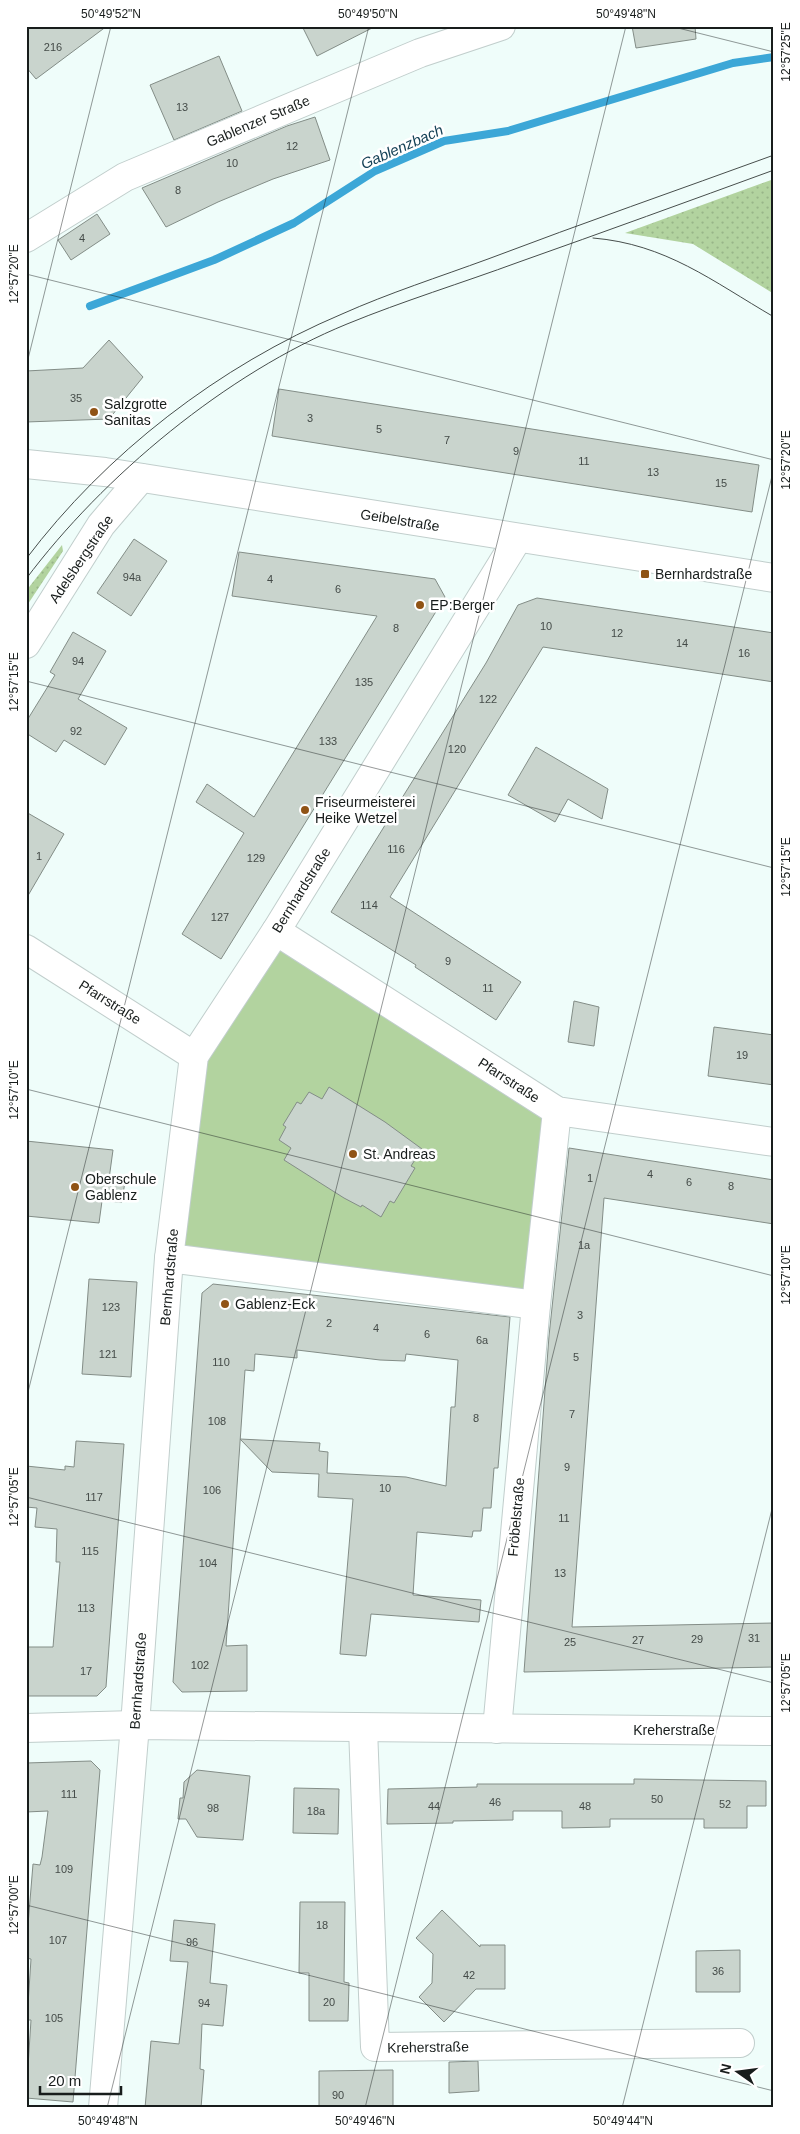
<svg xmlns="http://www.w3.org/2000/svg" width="800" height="2134" font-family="Helvetica,sans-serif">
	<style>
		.grass { fill: url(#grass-dots) }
		.park { fill: #b2d39f }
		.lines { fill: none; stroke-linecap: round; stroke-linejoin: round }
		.stream { stroke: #3ca7d7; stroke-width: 8 }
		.building { fill: #c9d4cd; stroke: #838d87 }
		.minor-casing { stroke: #c1cecc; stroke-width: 30 }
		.tertiary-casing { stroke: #c1cecc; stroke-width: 30 }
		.minor { stroke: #fff; stroke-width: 28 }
		.tertiary { stroke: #fff; stroke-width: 28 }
		.tram { stroke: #474e4c; stroke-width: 1 }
		.ticks { fill: none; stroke: #181d1c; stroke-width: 1; stroke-opacity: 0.45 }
		.poi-dot { fill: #905315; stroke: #fff; stroke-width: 2 }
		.labels { text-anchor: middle; stroke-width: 5; stroke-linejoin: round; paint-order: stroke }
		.number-label { font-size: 11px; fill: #444b48 }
		.street-label { font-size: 14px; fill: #181d1c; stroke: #fff }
		.poi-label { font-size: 14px; fill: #181d1c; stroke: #fff; text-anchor: start }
		.water-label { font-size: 15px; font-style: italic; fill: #164257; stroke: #fff }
		.neatline { fill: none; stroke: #181d1c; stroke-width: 2 }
		.ticks-label { font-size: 12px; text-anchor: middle; fill: #181d1c }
	</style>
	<defs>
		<pattern id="grass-dots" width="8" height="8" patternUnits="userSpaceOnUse" patternTransform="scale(1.25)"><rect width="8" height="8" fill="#b2d39f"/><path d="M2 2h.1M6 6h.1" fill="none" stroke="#98b588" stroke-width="1.8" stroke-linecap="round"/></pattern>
	</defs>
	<rect width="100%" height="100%" fill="#effdfa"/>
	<g class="grass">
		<polygon points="774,179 774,294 693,244 625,233"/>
		<polygon points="62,545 63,551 26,607 26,591"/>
	</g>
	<polygon class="park" points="276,931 557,1111 536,1305 172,1243 194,1056"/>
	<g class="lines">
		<polyline class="stream" points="90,306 214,260 294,223 375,171 444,141 508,131 733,63 774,57"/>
	</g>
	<g class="building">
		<polygon points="26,26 107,26 36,79 26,67"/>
		<polygon points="302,26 376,26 317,56"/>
		<polygon points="632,26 695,26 696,39 636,48"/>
		<polygon points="219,56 242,111 174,140 150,85"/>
		<polygon points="315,117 330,160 273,179 218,202 166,227 142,188 287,126"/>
		<polygon points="97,214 110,234 71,260 58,240"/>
		<polygon points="109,340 143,377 109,419 26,422 26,371 83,368"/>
		<polygon points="279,389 759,465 752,512 272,436"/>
		<polygon points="134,539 167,561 131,616 97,593"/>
		<polygon points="239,552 435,579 445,597 221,959 182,934 244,833 196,802 207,784 254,817 377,616 232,596"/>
		<polygon points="537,598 774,633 774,682 543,647 390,897 521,982 496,1020 415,967 416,965 331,912 486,663 518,605"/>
		<polygon points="73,632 106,651 78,699 127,728 105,765 64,740 56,752 26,733 26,722 55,675 50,672"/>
		<polygon points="536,747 608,789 602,819 568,799 555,822 508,795"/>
		<polygon points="26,812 64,834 26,899"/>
		<polygon points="574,1001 599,1007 594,1046 568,1042"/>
		<polygon points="714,1027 774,1035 774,1085 708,1076"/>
		<polygon points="329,1087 385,1122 422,1149 411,1166 415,1168 394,1203 390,1201 381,1217 362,1205 361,1207 344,1198 284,1160 291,1148 279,1140 286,1127 283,1125 297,1102 301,1104 309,1092 322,1099"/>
		<polygon points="26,1141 113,1150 109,1179 125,1181 122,1202 102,1201 99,1223 26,1216"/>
		<polygon points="569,1148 774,1180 774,1224 604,1198 572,1627 774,1623 774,1667 524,1672 549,1336"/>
		<polygon points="89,1279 137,1282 131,1377 82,1374"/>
		<polygon points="213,1284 510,1317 498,1468 494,1468 491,1508 483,1508 481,1531 473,1531 472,1537 417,1532 413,1595 481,1600 479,1622 371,1614 366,1656 340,1654 353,1499 318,1497 319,1474 272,1472 240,1439 320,1443 319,1451 328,1452 327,1473 406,1477 446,1486 451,1407 455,1407 458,1360 406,1354 405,1361 380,1360 297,1350 297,1358 255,1354 254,1371 245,1370 226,1646 247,1645 247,1691 182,1692 173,1682 202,1293"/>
		<polygon points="76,1441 124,1444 106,1687 97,1696 26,1696 26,1647 53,1647 60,1562 56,1562 57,1529 35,1527 37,1508 26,1507 26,1466 65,1470 65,1466 74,1467"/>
		<polygon points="91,1761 100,1770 73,2102 26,2098 31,2020 27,2020 31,1959 26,1958 26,1949 33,1864 40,1865 42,1857 48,1811 26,1812 26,1763"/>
		<polygon points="197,1770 250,1776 243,1840 197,1837 186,1819 178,1819 180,1798 183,1798 184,1782"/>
		<polygon points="634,1779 766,1781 766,1806 747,1806 747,1828 704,1828 704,1819 610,1819 610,1827 562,1828 562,1811 513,1811 513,1820 453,1821 453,1823 387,1824 388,1789 477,1787 477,1784 634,1784"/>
		<polygon points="294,1788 339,1789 338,1834 293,1833"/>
		<polygon points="300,1902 345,1902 344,1982 349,1983 348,2021 309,2021 309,1973 299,1973"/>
		<polygon points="442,1910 480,1947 480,1945 505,1945 505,1989 476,1989 444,2022 419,1997 432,1983 433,1954 416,1938"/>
		<polygon points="174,1920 215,1924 210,1983 227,1985 223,2026 202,2024 200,2069 204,2070 201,2108 145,2108 151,2041 179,2044 188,1962 170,1961"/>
		<polygon points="740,1950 740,1992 696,1992 696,1951"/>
		<polygon points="478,2061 479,2091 449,2093 449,2062"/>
		<polygon points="393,2070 393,2108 319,2108 319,2071"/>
	</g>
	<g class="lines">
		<g class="minor-casing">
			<g id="minor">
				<polyline points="26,238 125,177 420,53 501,26"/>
				<polyline points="26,644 101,525 141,478"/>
				<polyline points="276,931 557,1111 774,1142"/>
				<polyline points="26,949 194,1056"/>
				<polyline points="169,1258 536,1305"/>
				<polyline points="26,1728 135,1725 774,1731"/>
				<polyline points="363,1728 375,2047 740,2043"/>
				<polyline points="497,1729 536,1305 557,1111"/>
				<polyline points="103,2108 135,1725 169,1258 194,1056 276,931 518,538"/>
			</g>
		</g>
		<g class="tertiary-casing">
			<polyline id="tertiary" points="26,464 105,472 774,578"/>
		</g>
		<use href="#minor" class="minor"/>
		<use href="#tertiary" class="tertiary"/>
		<g class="tram">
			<path d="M593 238C666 244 712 281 774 317"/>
			<path d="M26 559C106 453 219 366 342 314 389 293 439 277 488 259 583 223 678 190 774 155"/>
			<path d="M26 579C103 476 227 373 347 324 403 301 462 283 519 262 604 232 689 201 774 170"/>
		</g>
	</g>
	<path class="ticks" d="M670 26 774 52M26 274 774 460M26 367 111 26M26 681 774 868M26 1089 774 1276M26 1400 369 26M26 1497 774 1683M26 1905 774 2091M107 2108 626 26M365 2108 774 468M622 2108 774 1501"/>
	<g class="poi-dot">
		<circle cx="94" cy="412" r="5"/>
		<rect x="640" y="569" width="10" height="10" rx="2.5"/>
		<circle cx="420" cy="605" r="5"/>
		<circle cx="305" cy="810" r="5"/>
		<circle cx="353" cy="1154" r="5"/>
		<circle cx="75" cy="1187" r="5"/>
		<circle cx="225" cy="1304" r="5"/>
	</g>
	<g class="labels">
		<g class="number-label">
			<text x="53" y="51">216</text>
			<text x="182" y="111">13</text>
			<text x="292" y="150">12</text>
			<text x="232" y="167">10</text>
			<text x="178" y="194">8</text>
			<text x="82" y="242">4</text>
			<text x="76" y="402">35</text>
			<text x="310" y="422">3</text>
			<text x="379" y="433">5</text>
			<text x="447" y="444">7</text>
			<text x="516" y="455">9</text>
			<text x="584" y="465">11</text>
			<text x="653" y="476">13</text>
			<text x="721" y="487">15</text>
			<text x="132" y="581">94a</text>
			<text x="270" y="583">4</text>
			<text x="338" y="593">6</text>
			<text x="546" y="630">10</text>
			<text x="396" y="632">8</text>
			<text x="617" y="637">12</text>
			<text x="682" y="647">14</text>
			<text x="744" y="657">16</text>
			<text x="78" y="665">94</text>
			<text x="364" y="686">135</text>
			<text x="488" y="703">122</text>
			<text x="76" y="735">92</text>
			<text x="328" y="745">133</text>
			<text x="457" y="753">120</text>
			<text x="396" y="853">116</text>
			<text x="39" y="860">1</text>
			<text x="256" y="862">129</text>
			<text x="369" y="909">114</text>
			<text x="220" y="921">127</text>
			<text x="448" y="965">9</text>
			<text x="488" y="992">11</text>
			<text x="742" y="1059">19</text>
			<text x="650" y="1178">4</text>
			<text x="590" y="1182">1</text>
			<text x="689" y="1186">6</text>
			<text x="731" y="1190">8</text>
			<text x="584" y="1249">1a</text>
			<text x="111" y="1311">123</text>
			<text x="580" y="1319">3</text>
			<text x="329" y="1327">2</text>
			<text x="376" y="1332">4</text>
			<text x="427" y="1338">6</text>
			<text x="482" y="1344">6a</text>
			<text x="108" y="1358">121</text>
			<text x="576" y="1361">5</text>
			<text x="221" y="1366">110</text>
			<text x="572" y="1418">7</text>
			<text x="476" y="1422">8</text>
			<text x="217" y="1425">108</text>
			<text x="567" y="1471">9</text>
			<text x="385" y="1492">10</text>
			<text x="212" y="1494">106</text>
			<text x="94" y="1501">117</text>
			<text x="564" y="1522">11</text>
			<text x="90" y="1555">115</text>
			<text x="208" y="1567">104</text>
			<text x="560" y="1577">13</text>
			<text x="86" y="1612">113</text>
			<text x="754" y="1642">31</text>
			<text x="697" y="1643">29</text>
			<text x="638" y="1644">27</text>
			<text x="570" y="1646">25</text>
			<text x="200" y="1669">102</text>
			<text x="86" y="1675">17</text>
			<text x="69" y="1798">111</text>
			<text x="657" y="1803">50</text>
			<text x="495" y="1806">46</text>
			<text x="725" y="1808">52</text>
			<text x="434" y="1810">44</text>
			<text x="585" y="1810">48</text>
			<text x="213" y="1812">98</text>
			<text x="316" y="1815">18a</text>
			<text x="64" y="1873">109</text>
			<text x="322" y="1929">18</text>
			<text x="58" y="1944">107</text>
			<text x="192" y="1946">96</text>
			<text x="718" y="1975">36</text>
			<text x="469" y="1979">42</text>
			<text x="329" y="2006">20</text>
			<text x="204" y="2007">94</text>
			<text x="54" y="2022">105</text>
			<text x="338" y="2099">90</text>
		</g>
		<g class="street-label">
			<text transform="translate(258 121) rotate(-23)" y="5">Gablenzer Straße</text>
			<text transform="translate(400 520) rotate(9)" y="5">Geibelstraße</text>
			<text transform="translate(81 559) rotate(-56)" y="5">Adelsbergstraße</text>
			<text transform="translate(301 890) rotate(-58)" y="5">Bernhardstraße</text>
			<text transform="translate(110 1002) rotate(32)" y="5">Pfarrstraße</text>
			<text transform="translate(509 1080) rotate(33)" y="5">Pfarrstraße</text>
			<text transform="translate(169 1277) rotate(-85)" y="5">Bernhardstraße</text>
			<text transform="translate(516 1517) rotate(-85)" y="5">Fröbelstraße</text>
			<text transform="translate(138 1681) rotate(-86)" y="5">Bernhardstraße</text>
			<text x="674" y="1735">Kreherstraße</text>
			<text transform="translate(428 2047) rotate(-1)" y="5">Kreherstraße</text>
		</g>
		<g class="poi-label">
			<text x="104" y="409">Salzgrotte<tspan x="104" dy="16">Sanitas</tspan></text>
			<text x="655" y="579">Bernhardstraße</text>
			<text x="430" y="610">EP:Berger</text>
			<text x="315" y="807">Friseurmeisterei<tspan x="315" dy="16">Heike Wetzel</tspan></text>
			<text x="363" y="1159">St. Andreas</text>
			<text x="85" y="1184">Oberschule<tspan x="85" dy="16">Gablenz</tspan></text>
			<text x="235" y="1309">Gablenz-Eck</text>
		</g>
		<g class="water-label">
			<text transform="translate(402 147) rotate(-24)" y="5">Gablenzbach</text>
		</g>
	</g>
	<rect width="800" height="2134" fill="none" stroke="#ffffff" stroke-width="55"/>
	<g transform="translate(738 2072) rotate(284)" stroke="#ffffff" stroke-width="4" paint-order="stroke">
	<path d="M0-4L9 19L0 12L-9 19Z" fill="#181d1c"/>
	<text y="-8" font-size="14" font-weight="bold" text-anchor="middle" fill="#181d1c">N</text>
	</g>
	<path d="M40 2086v8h81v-8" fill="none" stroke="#181d1c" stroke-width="2.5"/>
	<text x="48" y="2086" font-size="15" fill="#181d1c" stroke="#ffffff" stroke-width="4" paint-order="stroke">20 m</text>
	<rect x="28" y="28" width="744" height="2078" class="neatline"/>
	<g class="ticks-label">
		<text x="111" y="18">50°49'52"N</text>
		<text x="368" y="18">50°49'50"N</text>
		<text x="626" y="18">50°49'48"N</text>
		<text transform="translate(786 52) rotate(-90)" y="4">12°57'25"E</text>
		<text transform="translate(14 274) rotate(-90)" y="4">12°57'20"E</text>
		<text transform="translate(786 460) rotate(-90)" y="4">12°57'20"E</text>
		<text transform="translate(14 682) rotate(-90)" y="4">12°57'15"E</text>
		<text transform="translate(786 867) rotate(-90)" y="4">12°57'15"E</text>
		<text transform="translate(14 1090) rotate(-90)" y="4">12°57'10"E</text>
		<text transform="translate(786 1275) rotate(-90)" y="4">12°57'10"E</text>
		<text transform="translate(14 1497) rotate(-90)" y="4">12°57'05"E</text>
		<text transform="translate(786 1683) rotate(-90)" y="4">12°57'05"E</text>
		<text transform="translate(14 1905) rotate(-90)" y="4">12°57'00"E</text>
		<text x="108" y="2125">50°49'48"N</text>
		<text x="365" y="2125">50°49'46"N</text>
		<text x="623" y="2125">50°49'44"N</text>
	</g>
</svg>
